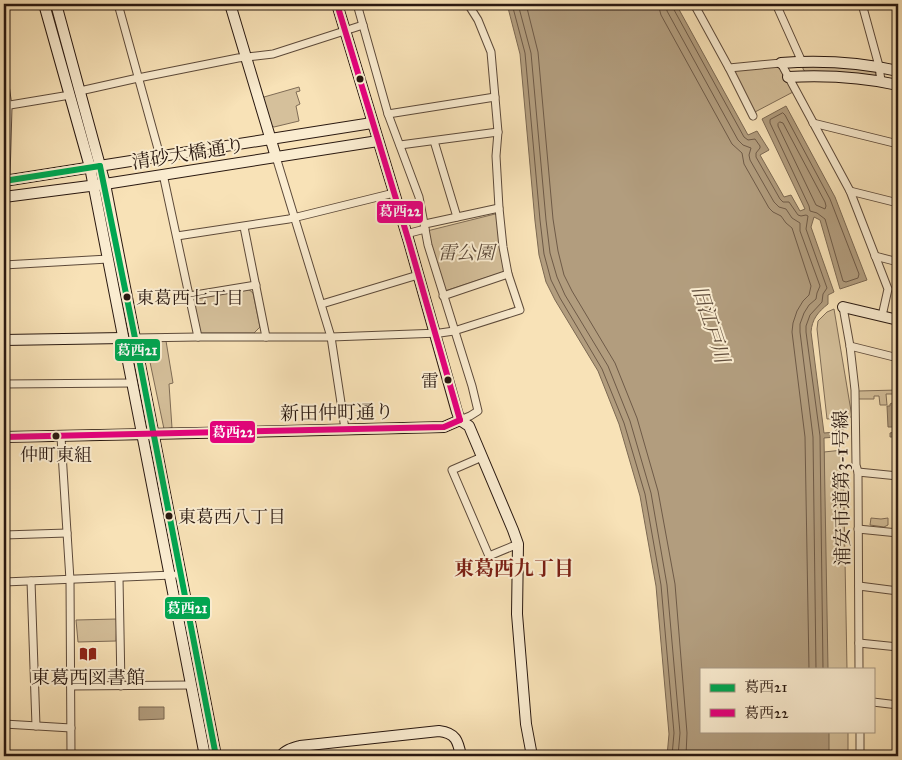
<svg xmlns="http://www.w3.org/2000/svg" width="902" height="760" font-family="'IM FELL Great Primer','Noto Serif JP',serif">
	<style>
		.green { fill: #d5c09b; stroke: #7f6c56 }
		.water { fill: #b29d7e; stroke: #7b6852 }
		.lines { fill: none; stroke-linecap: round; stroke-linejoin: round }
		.shore { stroke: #6e5a47; stroke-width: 1 }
		.street-casing { stroke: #5d4a3a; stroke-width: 9 }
		.secondary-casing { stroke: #291810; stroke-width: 12 }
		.street { stroke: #faecd0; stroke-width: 7 }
		.secondary { stroke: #faecd0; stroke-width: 10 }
		.bus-1-casing { stroke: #faecd0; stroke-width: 10 }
		.bus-2-casing { stroke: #faecd0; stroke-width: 10 }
		.bus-1 { stroke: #00a651; stroke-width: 6 }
		.bus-2 { stroke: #e5007d; stroke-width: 6 }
		.bus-dot { fill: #291810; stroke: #faecd0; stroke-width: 2 }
		.labels { text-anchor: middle; stroke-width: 4; stroke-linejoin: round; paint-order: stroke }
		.bus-label { font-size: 18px; fill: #291810; stroke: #faecd0; text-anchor: start }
		.street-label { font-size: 19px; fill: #291810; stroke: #faecd0 }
		.park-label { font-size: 19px; font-style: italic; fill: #5d4a3a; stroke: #faecd0 }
		.poi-label { font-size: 19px; fill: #291810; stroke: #faecd0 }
		.water-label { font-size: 20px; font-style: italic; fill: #604d3c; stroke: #faecd0 }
		.neighbourhood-label { font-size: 20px; font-weight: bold; fill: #7a1f14; stroke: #faecd0 }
		.line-badge { stroke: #faecd0; stroke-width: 2 }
		.badge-label { font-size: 14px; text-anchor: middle; font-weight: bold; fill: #fff }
	</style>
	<rect width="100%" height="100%" fill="#f8e2b7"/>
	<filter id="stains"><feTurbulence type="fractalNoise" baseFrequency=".004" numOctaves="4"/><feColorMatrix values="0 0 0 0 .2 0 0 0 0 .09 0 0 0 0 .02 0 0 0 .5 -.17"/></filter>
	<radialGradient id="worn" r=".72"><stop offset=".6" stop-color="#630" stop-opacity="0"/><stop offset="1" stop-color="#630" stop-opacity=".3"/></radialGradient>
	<g class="green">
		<polygon points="835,65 876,71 875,77 806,73 803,69 803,67"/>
		<polygon points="777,66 779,68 793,92 755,112 734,72 735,70"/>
		<polygon points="299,87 300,91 296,92 300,104 296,106 299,121 274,127 270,125 263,100 264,97"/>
		<polygon points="495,214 498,217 504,269 503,272 445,291 427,231"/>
		<polygon points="247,288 253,293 260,327 254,333 200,333 193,299"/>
		<polygon points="834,309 852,417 827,419 817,329 818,321 827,312"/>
		<polygon points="166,341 173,383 169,384 172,428 164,429 146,343"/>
		<polygon points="898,390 898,394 886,394 887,405 880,405 879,396 874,396 874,399 858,399 858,391"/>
		<polygon points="843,450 847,669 825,669 824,452"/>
		<polygon points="871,518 881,519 888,518 888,525 884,527 870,525"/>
		<polygon points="117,619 116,641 78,642 76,620"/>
		<rect x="825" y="731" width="23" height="25"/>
	</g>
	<g class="water">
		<path d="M507 4H676L748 135 757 131 769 150 760 155 784 197 791 195 800 211 805 209 762 119 786 106 835 197 867 280 840 289 820 220 814 217 811 227 834 292 828 295V304C818 312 812 319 811 332L824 433 836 432V430L843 429V440L837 441 836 437 824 438 828 669H701V731H829V756H667L669 734 656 586 640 496 619 424 598 371 555 300 546 282 539 255 535 221 520 54Z"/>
		<polygon points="896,397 898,397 898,441 895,441 894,437 890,437 890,433 894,432 894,427 888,427 887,406 890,406 890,404 894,402"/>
		<polygon points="139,707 164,707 164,719 139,720"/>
	</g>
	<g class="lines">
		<g class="shore">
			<polyline points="512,4 525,53 540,220 544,254 551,280 560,298 602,369 624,423 645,494 661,585 674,733 672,756"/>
			<polyline points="518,4 531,53 546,220 550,253 557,277 565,295 608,366 630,421 651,493 667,585 680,733 678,756"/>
			<polyline points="526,4 538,52 553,219 558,251 564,275 572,291 615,363 637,418 658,491 675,584 687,733 686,756"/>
			<polyline points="658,4 661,15 732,144 742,153 744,164 769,208 773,212 781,216 786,223 792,228 811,286 809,295 803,301 797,311 793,323 792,332 805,437 809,669"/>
			<polyline points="666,4 667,11 738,140 743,145 751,148 749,155 750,160 774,202 779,207 786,209 792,218 800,223 800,231 820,286 817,293 816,299 809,305 804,313 800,324 800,332 813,437 816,669"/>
			<polyline points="672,4 673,8 744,137 748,140 755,139 760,146 760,148 756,153 756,157 780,199 783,202 789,202 798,215 801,216 806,215 808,216 806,229 827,288 823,294 822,302 810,315 806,326 806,332 820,436 823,669"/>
			<polygon points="783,113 785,115 830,199 859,274 858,278 846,282 843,281 825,219 817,213 810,211 809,206 770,123 770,120"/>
			<polygon points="780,122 783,123 825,202 826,206 825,209 816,205 778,126 778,124"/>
		</g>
		<g class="street-casing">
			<g id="street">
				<polyline points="118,4 160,156"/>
				<polyline points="357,4 388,114 419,197 428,245 472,386 478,411 470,416 460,420"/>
				<polyline points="694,4 729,68 781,63 850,191 888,289 882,316"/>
				<polyline points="776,4 802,62"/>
				<polyline points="862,4 879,66 881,81"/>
				<polyline points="729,68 753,116"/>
				<polyline points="4,77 8,107 4,248"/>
				<polyline points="80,91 138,78 238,58 273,54 363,25"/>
				<polyline points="4,106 70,95"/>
				<polyline points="388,114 495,97"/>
				<polyline points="813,123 898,144"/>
				<polyline points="434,141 457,217"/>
				<polyline points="400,145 498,132"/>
				<polyline points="276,157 331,337 345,429"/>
				<polyline points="163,174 198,337"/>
				<polyline points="850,191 898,203"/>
				<polyline points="425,224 499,208"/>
				<polyline points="244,227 266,337"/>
				<polyline points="406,234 425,229"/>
				<polyline points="177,236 289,219 394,193"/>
				<polyline points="875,256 898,262"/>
				<polyline points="4,265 108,259"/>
				<polyline points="189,296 256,285"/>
				<polyline points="443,296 508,274"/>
				<polyline points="322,304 418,275"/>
				<polyline points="843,307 850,346 855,390 856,465 858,472 859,669"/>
				<polyline points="135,338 198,337 331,337 440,333 454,331 520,310 508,274 503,247 499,208 496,156 498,132 491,52 478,20 468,4"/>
				<polyline points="850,346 898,358"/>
				<polyline points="4,384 132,383"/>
				<polyline points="61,437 70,580 71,756"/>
				<polyline points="482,457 452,470 489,556 518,544"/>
				<polyline points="858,472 898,476"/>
				<polyline points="858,529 898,533"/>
				<polyline points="4,535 67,533"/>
				<polyline points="119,578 121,686"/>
				<polyline points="31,581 36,726"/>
				<polyline points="4,582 173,575"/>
				<polyline points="859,586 898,591"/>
				<polyline points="859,643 898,647"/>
				<polyline points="71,686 190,685"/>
				<polyline points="873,702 898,705"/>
				<polyline points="4,724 71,728"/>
				<polyline points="860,731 860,756"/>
			</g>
		</g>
		<g class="secondary-casing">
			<g id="secondary">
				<polyline points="44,4 90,167 205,756"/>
				<polyline points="56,4 105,184 216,756"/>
				<polyline points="230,4 276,157"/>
				<polyline points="337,4 409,242 457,412 460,420 469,426 513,530 518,544 517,614 526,724 532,756"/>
				<path d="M781 63C822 60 858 62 898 71"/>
				<path d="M788 77C825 75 862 77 898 85"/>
				<polyline points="4,181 372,123"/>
				<polyline points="4,197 105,184 378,141"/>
				<polyline points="843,307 898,320"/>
				<polyline points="4,340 123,338"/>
				<path d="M4 437C151 435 297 430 444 427L460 420"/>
				<path d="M281 756C285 750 293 748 300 746L439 731C456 733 458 741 461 756"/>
			</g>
		</g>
		<use href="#street" class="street"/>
		<use href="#secondary" class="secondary"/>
		<g class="bus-1-casing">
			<g id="bus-1">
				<polyline points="100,166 135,338 216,756"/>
				<polyline points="4,181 100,166"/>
			</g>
		</g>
		<g class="bus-2-casing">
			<g id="bus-2">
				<polyline points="337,4 409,242 460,420"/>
				<polyline points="4,437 444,427 460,420"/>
			</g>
		</g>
		<use href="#bus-1" class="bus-1"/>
		<use href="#bus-2" class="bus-2"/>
	</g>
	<defs>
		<g id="library-bare" transform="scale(1.35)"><path d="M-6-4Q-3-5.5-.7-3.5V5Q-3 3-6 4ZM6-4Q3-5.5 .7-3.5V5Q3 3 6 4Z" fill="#8f2418" stroke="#faecd0" stroke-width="2.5" paint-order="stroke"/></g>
	</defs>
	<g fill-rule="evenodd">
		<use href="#library-bare" x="88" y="654"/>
	</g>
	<g class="bus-dot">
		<circle cx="360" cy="79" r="4.5"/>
		<circle cx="127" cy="297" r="4.5"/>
		<circle cx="448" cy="380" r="4.5"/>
		<circle cx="56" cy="436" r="4.5"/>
		<circle cx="169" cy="516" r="4.5"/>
	</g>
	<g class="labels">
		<g class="bus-label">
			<text x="136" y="304">東葛西七丁目</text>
			<text x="439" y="387" text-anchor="end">雷</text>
			<text x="56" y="461" text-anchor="middle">仲町東組</text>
			<text x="178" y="523">東葛西八丁目</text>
		</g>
		<g class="street-label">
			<text transform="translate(188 153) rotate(-9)" y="7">清砂大橋通り</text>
			<text transform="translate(337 412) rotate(-1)" y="7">新田仲町通り</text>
			<text transform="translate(841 488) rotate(-91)" y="7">浦安市道第3-1号線</text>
		</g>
		<g class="park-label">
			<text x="466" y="259">雷公園</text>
		</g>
		<g class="poi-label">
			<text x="88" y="684">東葛西図書館</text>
		</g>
		<g class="water-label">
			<text transform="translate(711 324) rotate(72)" y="7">旧江戸川</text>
		</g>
		<g class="neighbourhood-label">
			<text x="514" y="575">東葛西九丁目</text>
		</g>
	</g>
	<g class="line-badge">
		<rect x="376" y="200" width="48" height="24" rx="5" fill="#e5007d"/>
		<rect x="114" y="338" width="47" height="24" rx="5" fill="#00a651"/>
		<rect x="209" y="420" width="47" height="24" rx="5" fill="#e5007d"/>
		<rect x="164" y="596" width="47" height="24" rx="5" fill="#00a651"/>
	</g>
	<g class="badge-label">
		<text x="400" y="216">葛西22</text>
		<text x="137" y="355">葛西21</text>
		<text x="233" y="437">葛西22</text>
		<text x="187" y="613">葛西21</text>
	</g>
	<rect width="902" height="760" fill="none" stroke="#f8e2b7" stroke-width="20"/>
	<rect x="5" y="5" width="892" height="750" fill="none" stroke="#291810" stroke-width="2.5"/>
	<rect x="10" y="10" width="882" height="740" fill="none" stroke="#291810"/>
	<rect x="700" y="668" width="175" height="65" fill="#faecd0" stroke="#a69783"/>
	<rect x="710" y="684" width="25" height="8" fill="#00a651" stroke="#a69783"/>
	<text x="744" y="692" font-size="15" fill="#291810">葛西21</text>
	<rect x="710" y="709" width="25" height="8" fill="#e5007d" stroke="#a69783"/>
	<text x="744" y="718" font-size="15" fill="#291810">葛西22</text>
	<rect width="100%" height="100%" filter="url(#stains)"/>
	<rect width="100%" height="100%" fill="url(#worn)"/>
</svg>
